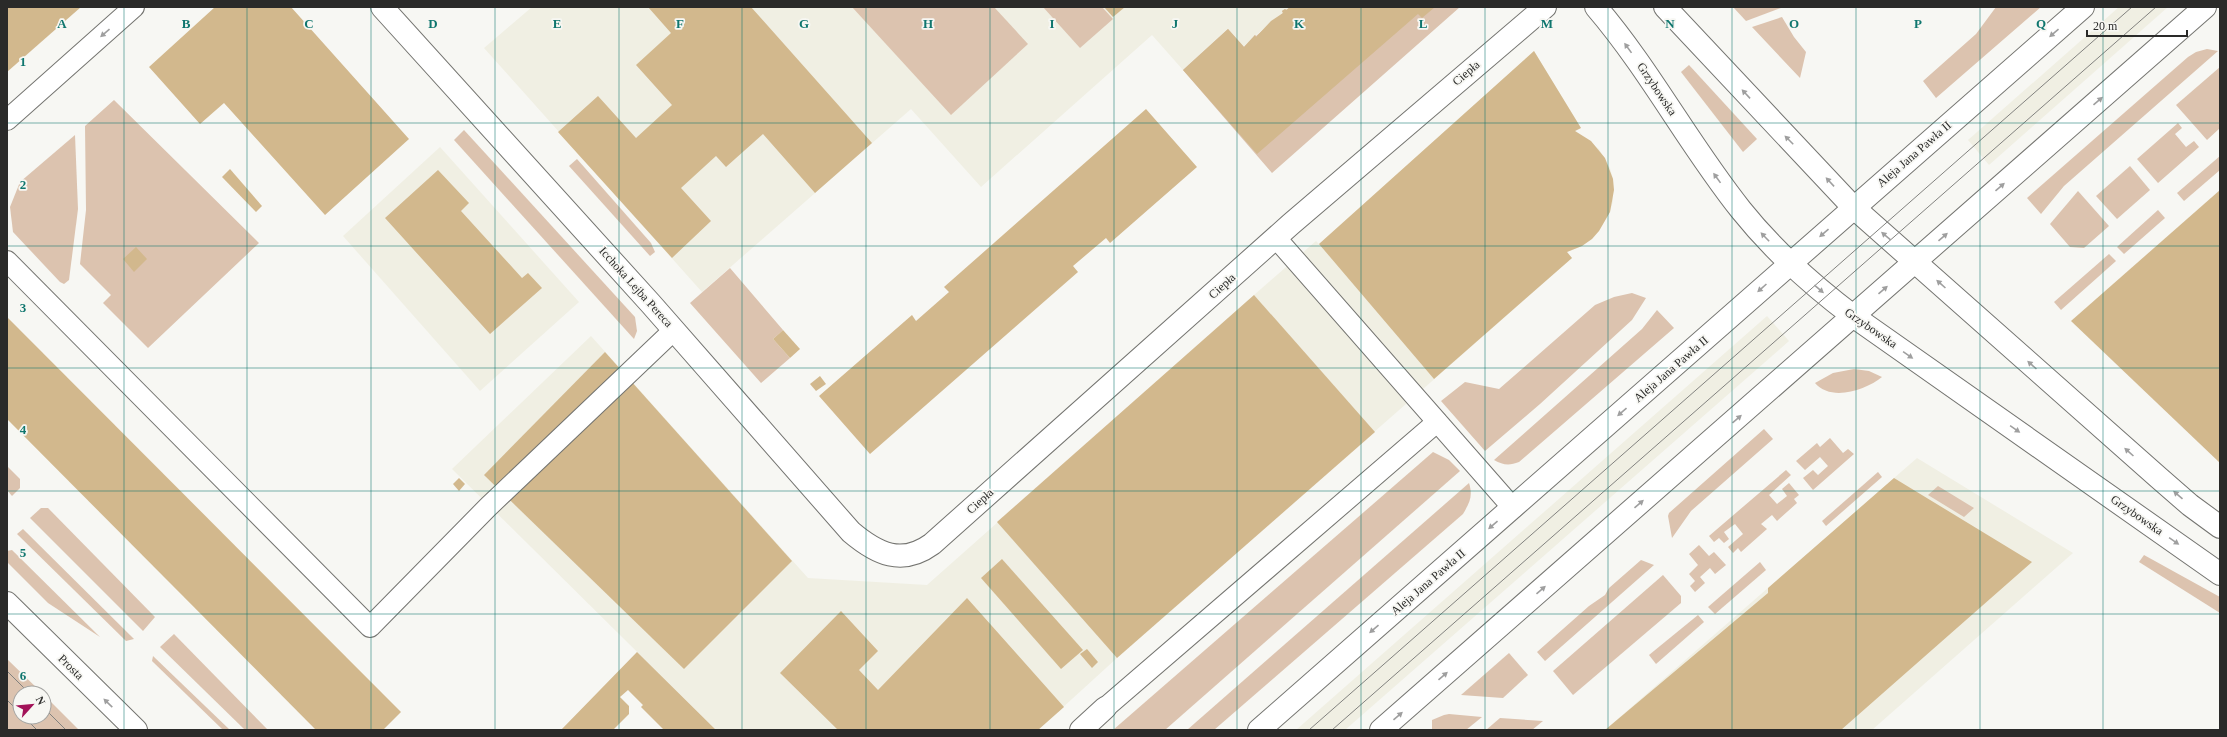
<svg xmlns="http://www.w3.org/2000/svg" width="2227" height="737" font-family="Georgia,serif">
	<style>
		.built { fill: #f0efe3 }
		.green { fill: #dcc3af }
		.building { fill: #d2b88d }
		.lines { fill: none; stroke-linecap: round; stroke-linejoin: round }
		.service-casing { stroke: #747470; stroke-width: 22 }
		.minor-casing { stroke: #747470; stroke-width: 24 }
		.tertiary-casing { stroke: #747470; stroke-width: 24 }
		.secondary-casing { stroke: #747470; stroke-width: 24 }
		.service { stroke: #fff; stroke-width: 20 }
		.minor { stroke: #fff; stroke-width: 22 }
		.tertiary { stroke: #fff; stroke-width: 22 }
		.secondary { stroke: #fff; stroke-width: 22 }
		.tram { stroke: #82827f; stroke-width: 1 }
		.oneway { fill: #9f9f9f }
		.grid { fill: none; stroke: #0f766e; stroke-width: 1; stroke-opacity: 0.55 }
		.labels { text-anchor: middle; stroke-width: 3.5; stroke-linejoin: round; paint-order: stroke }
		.street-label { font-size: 12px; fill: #2a2a29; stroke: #f7f7f3 }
		.grid-label { font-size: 13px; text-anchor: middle; font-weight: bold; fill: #0f766e; stroke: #f7f7f3; stroke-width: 3.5; stroke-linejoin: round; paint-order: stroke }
	</style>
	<rect width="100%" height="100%" fill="#f7f7f3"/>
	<g class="built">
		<polygon points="532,7 1290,7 1255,36 1244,47 1228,30 1183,70 1152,35 981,187 911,109 702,292 484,48"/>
		<polygon points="2119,7 2168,7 1989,165 1968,140"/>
		<polygon points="1534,51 1581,128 1575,131 1599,149 1610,168 1613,179 1613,201 1610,212 1599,231 1582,246 1567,252 1572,258 1117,658 1038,730 716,730 452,469 591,336 808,578 927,585 1254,295 1316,241 1319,244"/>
		<polygon points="440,147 579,302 480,391 343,236"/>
		<polygon points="1767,316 1789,341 1345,730 1296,730"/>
		<polygon points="1917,458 2073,553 1872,730 1605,730"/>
	</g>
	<g class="green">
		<polygon points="852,7 994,7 1028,44 951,115"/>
		<polygon points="1043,7 1102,7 1113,19 1080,48"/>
		<polygon points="1290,7 1460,7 1272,173 1183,70 1228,29 1244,47 1255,35 1256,36 1283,13 1282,11 1285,9 1287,10"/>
		<polygon points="1733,7 1780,7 1781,8 1746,21"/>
		<polygon points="1996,7 2041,7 1936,98 1923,81 1976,34"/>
		<polygon points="1782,17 1794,37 1806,52 1800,78 1752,27"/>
		<polygon points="2207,49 2218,51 2064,186 2041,214 2027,198 2188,57 2196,52"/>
		<polygon points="1689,65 1757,139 1743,152 1681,72"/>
		<polygon points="2220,67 2220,128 2207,140 2176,105"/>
		<polygon points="114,100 259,243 148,348 103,303 111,295 80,264 86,210 85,126"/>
		<polygon points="2178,123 2182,128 2175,134 2186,147 2194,141 2199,147 2158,183 2137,159"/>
		<polygon points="464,130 635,317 637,331 634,339 454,140"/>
		<polygon points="75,135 78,209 69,280 64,284 60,282 13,232 10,207 20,182"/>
		<polygon points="2220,156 2220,170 2184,201 2177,193"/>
		<polygon points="577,159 651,243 655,252 650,256 569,166"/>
		<polygon points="2130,166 2150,190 2117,219 2096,196"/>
		<polygon points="2078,191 2109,226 2084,248 2070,247 2050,224"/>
		<polygon points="2158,210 2165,218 2124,254 2117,247"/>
		<polygon points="2109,254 2116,261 2061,310 2054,302"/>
		<polygon points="730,268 783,330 773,339 790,358 761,383 690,303"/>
		<polygon points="1632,293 1646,298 1632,320 1540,404 1485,451 1441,401 1465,382 1499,389 1595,305 1614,297"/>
		<path d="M1657 310 1674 328 1519 462C1509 466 1503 465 1494 460L1642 329Z"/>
		<path d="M1854 369 1869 371 1882 377C1866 390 1831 402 1815 383L1833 373Z"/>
		<polygon points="1764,429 1773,439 1691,511 1672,538 1668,516 1669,513"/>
		<polygon points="1830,438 1843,453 1848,449 1854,454 1813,490 1803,478 1813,470 1818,475 1828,466 1820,457 1805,470 1796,461 1817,443 1820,447"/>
		<polygon points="1433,452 1449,460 1460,471 1165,730 1113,730"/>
		<polygon points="7,466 20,479 20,488 12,496 7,490"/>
		<polygon points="1786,470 1791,475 1769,495 1777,504 1787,496 1782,489 1789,483 1799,495 1794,499 1797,503 1777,521 1772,515 1761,524 1767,529 1741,552 1738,548 1733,553 1728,547 1743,534 1735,524 1724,532 1729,539 1724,543 1719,538 1714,542 1709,536"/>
		<polygon points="1878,472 1882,477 1826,526 1822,521"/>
		<path d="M1469 483C1473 496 1470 502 1463 514L1214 730H1187Z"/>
		<polygon points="1938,486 1974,508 1964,517 1928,495"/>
		<polygon points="41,508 48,508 155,617 143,631 30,518"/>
		<polygon points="23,529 134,639 126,641 17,534"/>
		<polygon points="1699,545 1709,556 1714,552 1726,565 1715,574 1710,568 1700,577 1705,583 1695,592 1690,586 1695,581 1689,574 1698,565 1689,554"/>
		<polygon points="12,550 100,637 48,603 7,562 7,551"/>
		<polygon points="2144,555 2220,597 2220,613 2139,562"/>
		<polygon points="1641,560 1654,565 1545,661 1537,652 1589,606 1605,595 1609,588"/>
		<polygon points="1760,562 1766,570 1715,614 1708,607"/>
		<polygon points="1663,575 1681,596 1681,603 1573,695 1553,671"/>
		<polygon points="1698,615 1704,622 1656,664 1649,655"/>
		<polygon points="174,634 268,730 245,730 160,647"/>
		<polygon points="1509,653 1528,675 1503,698 1461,695"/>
		<polygon points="153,656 230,730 223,730 152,661"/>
		<polygon points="7,659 42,693 20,693 20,717 44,717 44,695 79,730 7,730"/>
		<polygon points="1444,715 1449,714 1482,717 1466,730 1432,730 1432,720"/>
		<polygon points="1500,718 1543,721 1532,730 1486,730"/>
	</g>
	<g class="building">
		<polygon points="7,7 81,7 7,72"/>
		<polygon points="215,7 291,7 409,139 325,215 224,103 200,124 149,67"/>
		<polygon points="648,7 751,7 872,143 815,193 763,134 726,167 716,156 681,188 711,221 672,258 558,132 598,96 636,138 672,105 636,65 671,33"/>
		<polygon points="1104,7 1125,7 1113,17"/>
		<polygon points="1290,7 1435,7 1422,18 1418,14 1257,154 1183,70 1228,29 1244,47 1255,35 1256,37 1271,21 1283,13 1282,11 1285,9 1286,10"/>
		<polygon points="1534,51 1581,128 1575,131 1591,141 1605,158 1613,179 1614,190 1610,212 1599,231 1592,239 1582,246 1567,252 1572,258 1434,379 1319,244"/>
		<polygon points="1146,109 1197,167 1110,243 1106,238 1073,266 1078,272 870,454 819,396 912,315 916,321 949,292 944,287"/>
		<polygon points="230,169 262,206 256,212 222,177"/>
		<polygon points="438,170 469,203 461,211 522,278 528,273 542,288 490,334 385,218"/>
		<polygon points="2220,190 2220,463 2071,321"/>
		<polygon points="136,247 147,259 134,272 123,259"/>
		<polygon points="1254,295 1375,432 1117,658 997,522"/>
		<polygon points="7,317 401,712 383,730 316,730 7,419"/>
		<polygon points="783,330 800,349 790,358 773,339"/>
		<polygon points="605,352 792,561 684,669 484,475"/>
		<polygon points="820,376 826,384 816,391 810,384"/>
		<polygon points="459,478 465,484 459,491 453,484"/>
		<polygon points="1894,478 2032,562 1841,730 1605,730 1768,593 1768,588"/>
		<polygon points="1002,559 1083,650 1061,669 981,578"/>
		<polygon points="967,598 1064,707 1038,730 838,730 780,673 841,611 878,651 859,670 878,690"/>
		<polygon points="1087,649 1098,662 1092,668 1080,654"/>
		<polygon points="637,652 716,730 664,730 641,707 643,705 628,690 620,697 629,706 629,714 613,730 561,730"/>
	</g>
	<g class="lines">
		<g class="service-casing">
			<g id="service">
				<polyline points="7,120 134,7"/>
				<polyline points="1276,238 1513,508"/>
				<polyline points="7,261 370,627 488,507 674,330"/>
				<polyline points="1105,708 1437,422"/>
			</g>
		</g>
		<g class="minor-casing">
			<g id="minor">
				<path d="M382 7 651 304 851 532C877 554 902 566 932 544L1291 224 1545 7"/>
				<polyline points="1081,730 1105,708"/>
			</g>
		</g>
		<g class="tertiary-casing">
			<g id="tertiary">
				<path d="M1596 7C1650 70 1689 145 1741 210 1773 250 1812 285 1853 316L2220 574"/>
				<polyline points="1665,7 1853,207 2159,478 2190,505 2220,527"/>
			</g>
		</g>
		<g class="secondary-casing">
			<g id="secondary">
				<polyline points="7,603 136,730"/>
				<polyline points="1259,730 2083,7"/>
				<polyline points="1381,730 2205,7"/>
			</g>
		</g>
		<use href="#service" class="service"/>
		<use href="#minor" class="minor"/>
		<use href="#tertiary" class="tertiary"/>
		<use href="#secondary" class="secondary"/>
		<g class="tram">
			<polyline points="7,671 29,693"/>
			<polyline points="7,700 20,713"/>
			<polyline points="44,708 66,730"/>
			<polyline points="24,717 37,730"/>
			<polyline points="1309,730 2132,7"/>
			<polyline points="1332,730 2156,7"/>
		</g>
	</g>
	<defs><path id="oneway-solid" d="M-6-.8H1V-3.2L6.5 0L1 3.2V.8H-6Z"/></defs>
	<g class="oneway">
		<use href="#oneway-solid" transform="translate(105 33) rotate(139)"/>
		<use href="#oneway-solid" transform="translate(2054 33) rotate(139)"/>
		<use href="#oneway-solid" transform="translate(1628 48) rotate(-126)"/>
		<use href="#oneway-solid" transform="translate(1746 94) rotate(-133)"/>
		<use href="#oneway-solid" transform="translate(2098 101) rotate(-41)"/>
		<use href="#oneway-solid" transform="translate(1789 140) rotate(-135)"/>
		<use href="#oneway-solid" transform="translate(1717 178) rotate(-126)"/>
		<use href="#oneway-solid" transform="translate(1830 182) rotate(-133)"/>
		<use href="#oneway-solid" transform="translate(2000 187) rotate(-41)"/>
		<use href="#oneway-solid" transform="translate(1824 233) rotate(139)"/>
		<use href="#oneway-solid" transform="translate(1886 236) rotate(-140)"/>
		<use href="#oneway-solid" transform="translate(1765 237) rotate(-134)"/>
		<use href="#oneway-solid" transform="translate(1943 237) rotate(-41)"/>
		<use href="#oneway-solid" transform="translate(1941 284) rotate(-138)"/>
		<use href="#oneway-solid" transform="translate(1762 288) rotate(138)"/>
		<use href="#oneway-solid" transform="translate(1819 289) rotate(40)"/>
		<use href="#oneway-solid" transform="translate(1883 290) rotate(-41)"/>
		<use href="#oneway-solid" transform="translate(1908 355) rotate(35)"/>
		<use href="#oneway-solid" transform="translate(2032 365) rotate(-138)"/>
		<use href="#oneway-solid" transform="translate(1622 412) rotate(139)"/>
		<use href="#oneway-solid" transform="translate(1737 419) rotate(-41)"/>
		<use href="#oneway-solid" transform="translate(2015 429) rotate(35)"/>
		<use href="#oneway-solid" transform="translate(2129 452) rotate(-138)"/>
		<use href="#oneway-solid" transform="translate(2178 495) rotate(-139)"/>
		<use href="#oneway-solid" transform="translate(1639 504) rotate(-41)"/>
		<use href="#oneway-solid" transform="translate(1493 525) rotate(139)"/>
		<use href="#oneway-solid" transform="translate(2174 541) rotate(35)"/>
		<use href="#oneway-solid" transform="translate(1541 590) rotate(-41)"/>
		<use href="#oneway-solid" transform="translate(1374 629) rotate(139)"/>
		<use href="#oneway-solid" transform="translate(1443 676) rotate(-41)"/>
		<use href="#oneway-solid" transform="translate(108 703) rotate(-136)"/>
		<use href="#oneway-solid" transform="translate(1398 716) rotate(-41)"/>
	</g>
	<path class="grid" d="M124 7V730M247 7V730M371 7V730M495 7V730M619 7V730M742 7V730M866 7V730M990 7V730M1114 7V730M1237 7V730M1361 7V730M1485 7V730M1608 7V730M1732 7V730M1856 7V730M1980 7V730M2103 7V730M7 123H2220M7 246H2220M7 368H2220M7 491H2220M7 614H2220"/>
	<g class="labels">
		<g class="street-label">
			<text transform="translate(1466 73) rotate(-41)" y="4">Ciepła</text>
			<text transform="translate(1657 89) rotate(56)" y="4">Grzybowska</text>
			<text transform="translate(1914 154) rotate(-41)" y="4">Aleja Jana Pawła II</text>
			<text transform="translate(1222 286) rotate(-42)" y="4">Ciepła</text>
			<text transform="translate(636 287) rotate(48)" y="4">Icchoka Lejba Pereca</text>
			<text transform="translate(1871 328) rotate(35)" y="4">Grzybowska</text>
			<text transform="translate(1671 369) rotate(-41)" y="4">Aleja Jana Pawła II</text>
			<text transform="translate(980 501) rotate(-42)" y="4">Ciepła</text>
			<text transform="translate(2137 515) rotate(35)" y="4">Grzybowska</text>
			<text transform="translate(1428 582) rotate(-41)" y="4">Aleja Jana Pawła II</text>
			<text transform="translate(71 667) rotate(45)" y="4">Prosta</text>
		</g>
	</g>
	<g class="grid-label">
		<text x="62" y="28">A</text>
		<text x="186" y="28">B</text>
		<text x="309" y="28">C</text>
		<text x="433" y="28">D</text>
		<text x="557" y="28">E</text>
		<text x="680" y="28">F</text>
		<text x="804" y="28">G</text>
		<text x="928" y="28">H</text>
		<text x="1052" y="28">I</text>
		<text x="1175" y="28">J</text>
		<text x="1299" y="28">K</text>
		<text x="1423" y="28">L</text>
		<text x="1547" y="28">M</text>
		<text x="1670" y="28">N</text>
		<text x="1794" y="28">O</text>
		<text x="1918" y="28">P</text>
		<text x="2041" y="28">Q</text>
		<text x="23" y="66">1</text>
		<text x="23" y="189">2</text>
		<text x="23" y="312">3</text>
		<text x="23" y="434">4</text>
		<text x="23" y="557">5</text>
		<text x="23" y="680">6</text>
	</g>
	<rect width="2227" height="737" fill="none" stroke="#2a2a29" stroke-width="16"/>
	<g transform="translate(32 705) rotate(63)"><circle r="19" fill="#f7f7f3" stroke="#a5a5a2"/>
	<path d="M0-3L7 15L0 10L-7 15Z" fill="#a21258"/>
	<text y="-6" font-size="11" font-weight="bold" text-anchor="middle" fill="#2a2a29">N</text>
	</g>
	<path d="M2087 30v6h100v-6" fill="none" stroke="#2a2a29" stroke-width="2"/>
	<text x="2093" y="30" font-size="12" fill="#2a2a29" stroke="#f7f7f3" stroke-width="3" paint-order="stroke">20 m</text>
</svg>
